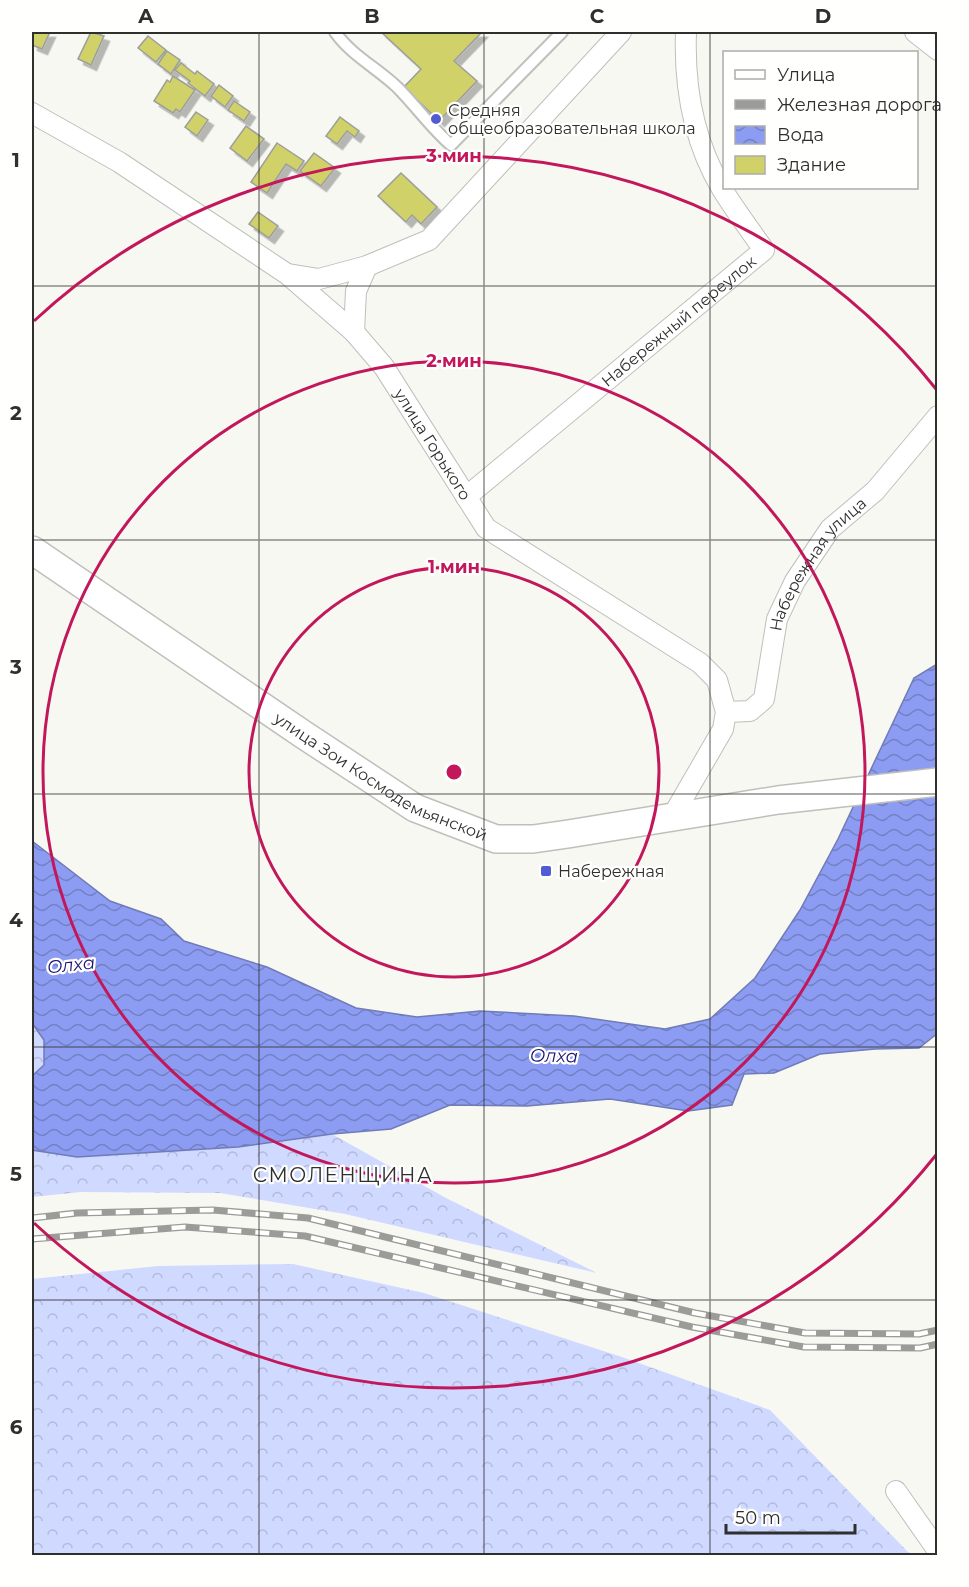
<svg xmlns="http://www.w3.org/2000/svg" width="969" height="1587" font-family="Montserrat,sans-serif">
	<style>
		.forest { fill: url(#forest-crowns) }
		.water { fill: url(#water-waves); stroke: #707bb7; stroke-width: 1.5 }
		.building { fill: #d0d169; stroke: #9d9e9a; stroke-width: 1.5; filter: url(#shadow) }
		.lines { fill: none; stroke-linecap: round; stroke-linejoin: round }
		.service-casing { stroke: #bfbfbb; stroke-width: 14 }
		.minor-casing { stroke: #bfbfbb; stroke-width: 22 }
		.secondary-casing { stroke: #bfbfbb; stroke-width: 30 }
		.service { stroke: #fff; stroke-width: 10 }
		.minor { stroke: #fff; stroke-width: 20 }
		.secondary { stroke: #fff; stroke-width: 27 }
		.rail-casing { stroke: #9b9b98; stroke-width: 7 }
		.rail { stroke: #fffffe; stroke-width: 4.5; stroke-dasharray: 14; stroke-linecap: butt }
		.grid { fill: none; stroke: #2f2f2e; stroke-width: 1.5; stroke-opacity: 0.55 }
		.ring { fill: none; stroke: #c2185b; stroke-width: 3 }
		.poi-dot { fill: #525cd2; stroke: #fffffe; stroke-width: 2 }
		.labels { text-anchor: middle; stroke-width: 4.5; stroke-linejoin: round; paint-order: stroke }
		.poi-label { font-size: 16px; fill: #2f2f2e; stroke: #fffffe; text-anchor: start }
		.street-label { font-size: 16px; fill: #2f2f2e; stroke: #fffffe }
		.water-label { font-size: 18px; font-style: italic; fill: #1e1578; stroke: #fffffe }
		.quarter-label { font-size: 20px; letter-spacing: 1.5px; fill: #2f2f2e; stroke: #fffffe }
		.centre { fill: #c2185b; stroke: #fffffe; stroke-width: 3 }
		.ring-label { font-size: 18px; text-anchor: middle; font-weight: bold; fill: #c2185b; stroke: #fffffe; stroke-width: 4.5; stroke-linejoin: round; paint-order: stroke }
		.neatline { fill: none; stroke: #2f2f2e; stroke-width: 2 }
		.grid-label { font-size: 20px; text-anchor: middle; font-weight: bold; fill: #2f2f2e }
	</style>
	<defs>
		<pattern id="forest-crowns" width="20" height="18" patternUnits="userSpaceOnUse" patternTransform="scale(1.5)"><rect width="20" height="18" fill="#d0d9ff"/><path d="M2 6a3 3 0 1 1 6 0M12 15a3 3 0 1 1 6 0" fill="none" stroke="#b3bbdb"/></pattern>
		<pattern id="water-waves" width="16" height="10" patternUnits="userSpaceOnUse" patternTransform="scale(1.5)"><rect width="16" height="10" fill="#8c9cf2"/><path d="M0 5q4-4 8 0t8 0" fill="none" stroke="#7380c4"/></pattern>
		<filter id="shadow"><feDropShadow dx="5.5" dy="5.5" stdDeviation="0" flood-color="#0004"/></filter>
	</defs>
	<rect width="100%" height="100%" fill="#f8f8f3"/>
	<g class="forest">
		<polygon points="32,1023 44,1040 44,1065 32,1076"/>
		<polygon points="332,1134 446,1198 597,1273 345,1214 220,1193 81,1192 32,1197 32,1150 77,1157 238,1147"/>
		<polygon points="293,1264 424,1293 619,1356 770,1410 908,1552 916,1555 32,1555 32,1279 158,1266"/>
	</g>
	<polygon class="water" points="937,664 938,1033 919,1048 875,1049 820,1054 774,1073 744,1074 732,1105 688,1111 610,1099 527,1106 450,1105 391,1129 332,1134 238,1147 77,1157 32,1150 32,1076 44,1065 44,1040 32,1023 32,841 110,901 161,919 184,941 267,967 356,1008 417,1017 480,1011 574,1016 665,1029 710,1019 755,978 800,910 838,839 914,678"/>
	<g class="building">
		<polygon points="32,32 50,32 42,49 32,45"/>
		<polygon points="91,32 104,36 91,65 78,59"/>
		<polygon points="381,32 482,32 454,61 477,81 439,121 404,87 421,69"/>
		<polygon points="148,36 166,50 156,62 138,48"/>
		<polygon points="167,51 180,60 171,74 158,64"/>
		<polygon points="181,63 195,74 197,71 214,84 205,96 188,83 190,81 175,70"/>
		<polygon points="173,76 195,90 180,112 176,109 173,113 154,101 167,80 170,82"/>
		<polygon points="219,85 233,96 225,107 211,96"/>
		<polygon points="234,101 250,112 244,121 228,110"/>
		<polygon points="196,112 208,120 197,136 185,127"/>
		<polygon points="340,117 359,131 355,137 347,131 337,144 326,136"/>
		<polygon points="246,126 264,139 247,161 230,148"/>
		<polygon points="277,143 304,161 297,171 286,164 267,193 251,182"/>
		<polygon points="314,153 335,168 321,186 300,171"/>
		<polygon points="401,173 437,207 421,224 412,215 406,222 378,196"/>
		<polygon points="258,212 278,226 269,238 249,224"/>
	</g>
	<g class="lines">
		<g class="service-casing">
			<path id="service" d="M335 32C351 55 377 68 397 87 416 106 431 128 451 145L562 32"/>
		</g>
		<g class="minor-casing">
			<g id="minor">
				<polyline points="915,32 938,50"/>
				<path id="s1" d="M32 113 119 162 287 274 354 332 384 367 486 528 700 663 717 680 726 712 723 729 672 817"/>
				<polyline points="288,274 319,279 367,266 429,240 621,32"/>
				<polyline points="354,332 356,291 367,266"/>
				<path id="s2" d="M466 497 764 250C750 230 735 210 722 189 694 142 684 86 686 32"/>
				<path id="s3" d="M726 712 750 711 764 699 777 619 795 581 830 529 875 491 938 416"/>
				<polyline points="896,1491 938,1551"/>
			</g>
		</g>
		<g class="secondary-casing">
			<g id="secondary">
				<path id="s4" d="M32 550 304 735 415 808 496 839H533L568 834 778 800 938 782"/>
			</g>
		</g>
		<use href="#service" class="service"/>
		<use href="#minor" class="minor"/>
		<use href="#secondary" class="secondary"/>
		<g class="rail-casing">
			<g id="rail">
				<polyline points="32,1218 77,1213 213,1210 308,1218 695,1313 805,1333 919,1334 938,1330"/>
				<polyline points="32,1239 185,1227 305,1236 692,1327 804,1347 920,1348 938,1344"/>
			</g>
		</g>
		<use href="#rail" class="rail"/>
	</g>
	<path class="grid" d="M259 32V1556M484 32V1556M710 32V1556M32 286H938M32 540H938M32 794H938M32 1047H938M32 1300H938"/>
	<g class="ring">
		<circle cx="454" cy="772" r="205"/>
		<circle cx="454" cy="772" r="411"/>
		<path d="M936 1155A616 616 0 0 1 34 1223M34 321A616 616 0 0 1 936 389"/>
	</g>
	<g class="poi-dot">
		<circle cx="436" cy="119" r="6"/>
		<rect x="540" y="865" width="12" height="12" rx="3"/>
	</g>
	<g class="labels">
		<g class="poi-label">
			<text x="448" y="116">Средняя<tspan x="448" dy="18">общеобразовательная школа</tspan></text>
			<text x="558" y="877">Набережная</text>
		</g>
		<g class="street-label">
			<text dy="6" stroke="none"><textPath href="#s2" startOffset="276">Набережный переулок</textPath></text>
			<text dy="6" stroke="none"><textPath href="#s1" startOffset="528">улица Горького</textPath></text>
			<text dy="6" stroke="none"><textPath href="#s3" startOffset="192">Набережная улица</textPath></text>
			<text dy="6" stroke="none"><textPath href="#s4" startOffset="417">улица Зои Космодемьянской</textPath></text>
		</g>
		<g class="water-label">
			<text transform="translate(71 965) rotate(-6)" y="6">Олха</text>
			<text transform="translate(554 1056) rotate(1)" y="6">Олха</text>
		</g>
		<g class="quarter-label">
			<text x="343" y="1182">СМОЛЕНЩИНА</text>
		</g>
	</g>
	<circle cx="454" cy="772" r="9" class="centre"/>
	<g class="ring-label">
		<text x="454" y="162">3 мин</text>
		<text x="454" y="367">2 мин</text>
		<text x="454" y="573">1 мин</text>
	</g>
	<rect width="969" height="1587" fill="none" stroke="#fffffe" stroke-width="66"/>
	<rect x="723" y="51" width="195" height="138" fill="#fffffe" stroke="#acacab" stroke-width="1.5"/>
	<rect x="735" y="70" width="30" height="9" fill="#ffffff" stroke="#acacab" stroke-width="1.5"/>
	<text x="777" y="81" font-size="18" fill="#2f2f2e">Улица</text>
	<rect x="735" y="100" width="30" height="9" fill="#9b9b98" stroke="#acacab" stroke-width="1.5"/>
	<text x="777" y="111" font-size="18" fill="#2f2f2e">Железная дорога</text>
	<rect x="735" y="126" width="30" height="18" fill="url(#water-waves)" stroke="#acacab" stroke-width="1.5"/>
	<text x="777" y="141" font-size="18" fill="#2f2f2e">Вода</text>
	<rect x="735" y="156" width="30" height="18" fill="#d0d169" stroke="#acacab" stroke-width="1.5"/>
	<text x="777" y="171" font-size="18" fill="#2f2f2e">Здание</text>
	<path d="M726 1524v9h129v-9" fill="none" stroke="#2f2f2e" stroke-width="3"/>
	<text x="735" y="1524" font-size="18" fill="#2f2f2e" stroke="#fffffe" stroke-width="4.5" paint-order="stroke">50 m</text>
	<rect x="33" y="33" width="903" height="1521" class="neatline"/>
	<g class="grid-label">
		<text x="146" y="23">A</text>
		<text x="372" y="23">B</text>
		<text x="597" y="23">C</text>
		<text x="823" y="23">D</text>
		<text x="16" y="167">1</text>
		<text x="16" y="420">2</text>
		<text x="16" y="674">3</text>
		<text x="16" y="927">4</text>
		<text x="16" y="1181">5</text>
		<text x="16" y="1434">6</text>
	</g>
</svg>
